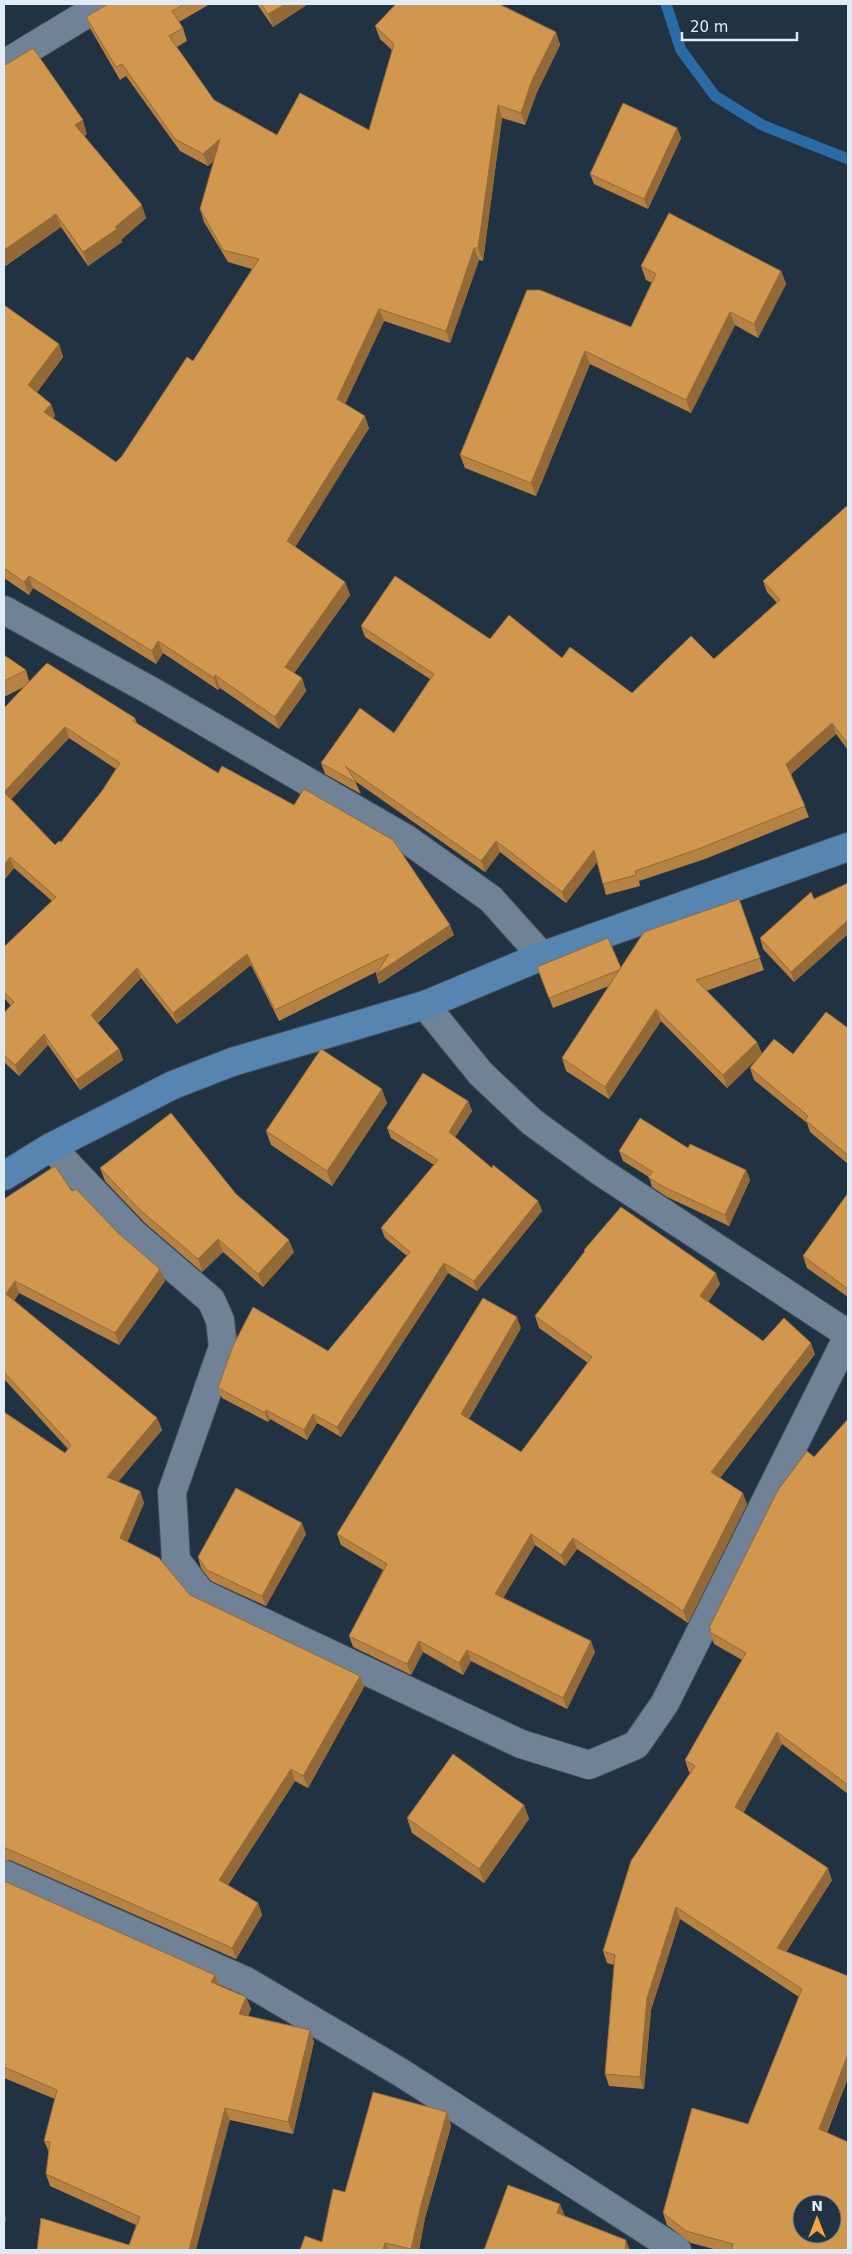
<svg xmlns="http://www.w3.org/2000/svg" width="852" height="2254" font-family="'DejaVu Sans',sans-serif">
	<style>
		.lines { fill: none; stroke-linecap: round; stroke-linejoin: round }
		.stream { stroke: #2a6ba5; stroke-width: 11 }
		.minor-casing { stroke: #42505e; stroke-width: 30 }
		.major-casing { stroke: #42505e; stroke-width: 30 }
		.minor { stroke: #6f8296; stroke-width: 28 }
		.major { stroke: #5785b2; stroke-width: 28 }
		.wall { fill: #b58243; fill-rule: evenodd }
		.shaded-wall { fill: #936a37 }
		.building { fill: #d2974e; stroke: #936a37; fill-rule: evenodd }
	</style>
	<rect width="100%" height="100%" fill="#213243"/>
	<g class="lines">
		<polyline class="stream" points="666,4 681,50 715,96 762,125 848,159"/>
		<g class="minor-casing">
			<g id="minor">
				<polyline points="4,64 103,4"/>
				<polyline points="4,610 153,692 405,838 491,899 542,956"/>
				<polyline points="425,1005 481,1074 532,1122 598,1170 848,1334"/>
				<polyline points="51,1147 134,1234 211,1300 220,1320 223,1347 172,1492 176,1560 201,1593 521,1744 589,1765 636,1745 665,1703 848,1336"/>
				<polyline points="4,1874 246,1981 400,2072 677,2250"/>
			</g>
		</g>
		<g class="major-casing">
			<polyline id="major" points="4,1176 51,1147 173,1085 232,1062 425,1005 542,956 848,847"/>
		</g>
		<use href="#minor" class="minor"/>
		<use href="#major" class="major"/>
	</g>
	<g class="wall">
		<polygon points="108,4 210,4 179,22 183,28 187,41 177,47 214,100 277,135 369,130 392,50 380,39 375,26 556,32 560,45 537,92 525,125 502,118 483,261 479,260 450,343 384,321 345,404 369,428 295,547 345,582 350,595 294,673 302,678 306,691 279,729 220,688 218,690 163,653 156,664 33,588 29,595 4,578 4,305 59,344 63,357 37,392 51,404 55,416 53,418 116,462 122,456 193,361 252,269 228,262 204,222 200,209 214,161 208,166 180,151 126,76 120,80 91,30 86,17"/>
		<polygon points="257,4 308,4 273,27"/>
		<polygon points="4,65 87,134 84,136 146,218 121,240 122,242 88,266 61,227 4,267"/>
		<polygon points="677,128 681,138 648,209 594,184 590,174"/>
		<polygon points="641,266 781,271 786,284 758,338 735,325 691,413 590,364 536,496 465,468 460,455 527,290 631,327 652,283 646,280"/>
		<polygon points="848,505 848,750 836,734 791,774 809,817 705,859 639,881 640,886 606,895 597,862 566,903 500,852 485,872 355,781 361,794 325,774 321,763 394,733 430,679 365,637 361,626 490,639 562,658 632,693 714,659 777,603 767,592 763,581"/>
		<path d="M4 655 26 670 29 681 135 718 137 723 454 935 379 984 376 972 279 1021 251 965 177 1024 141 978 98 1023 119 1049 123 1060 80 1090 48 1045 19 1076 4 1062V1013L11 1006 4 998V944L5 946 52 901 14 868 4 880V708L24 687 4 697ZM69 738 116 769 102 791 61 842 55 845 11 799Z"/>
		<polygon points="848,883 848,934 794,982 763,949 760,938"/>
		<polygon points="739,899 764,970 706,991 757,1042 762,1054 793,1054 848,1028 848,1164 810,1132 807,1123 754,1080 750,1068 761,1055 727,1088 661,1021 609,1099 566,1071 562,1058 609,986 553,1008 537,967 621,968"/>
		<polygon points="468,1101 472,1111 455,1137 492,1168 538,1201 542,1211 477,1291 448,1273 341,1437 317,1423 307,1440 270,1419 268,1422 222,1398 218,1388 328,1351 407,1256 385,1238 381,1228 434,1165 391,1138 387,1128"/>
		<polygon points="387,1103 332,1186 271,1145 266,1131"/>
		<polygon points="688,1148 746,1170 750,1180 729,1226 667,1197 652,1187 649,1177 623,1161 619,1151"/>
		<polygon points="100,1168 236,1194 294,1252 263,1287 223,1252 202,1272 145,1223 105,1181"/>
		<polygon points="72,1191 165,1281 119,1345 19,1293 14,1301 157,1418 162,1430 118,1482 140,1491 144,1503 127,1542 190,1595 360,1676 364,1687 308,1788 295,1781 228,1885 258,1903 262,1915 236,1959 10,1860 4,1860 4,1412 65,1453 68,1449 4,1379 4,1199"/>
		<polygon points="848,1193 848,1297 807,1268 803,1256"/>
		<polygon points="584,1250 720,1284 708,1302 763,1341 815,1354 720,1478 747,1504 688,1623 577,1549 565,1566 535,1545 503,1598 595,1652 567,1709 471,1661 463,1675 423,1652 411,1675 353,1647 349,1636 383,1570 341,1545 337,1534 521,1328 469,1419 521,1452 588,1363 539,1328 535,1316 585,1252"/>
		<polygon points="848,1419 848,1794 782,1744 743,1812 832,1880 786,1952 848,1976 848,2078 827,2133 848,2250 717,2250 691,2243 667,2225 663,2213 748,2124 799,1997 680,1919 651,2010 644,2089 609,2086 605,2074 614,1965 607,1963 603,1951 690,1773 689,1772 685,1760 742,1660 714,1644 710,1632 710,1631 709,1628 814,1457"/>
		<polygon points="306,1534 266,1606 211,1581 201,1568 198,1557"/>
		<polygon points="524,1805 529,1819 484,1883 412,1833 407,1818"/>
		<polygon points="4,1881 215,1975 220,1986 246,1997 251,2009 248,2016 310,2030 314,2042 293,2134 230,2120 129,2245 136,2225 50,2186 46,2174 49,2152 44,2141 55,2099 4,2078"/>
		<polygon points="447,2112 451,2126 425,2218 419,2250 300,2250 322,2242 345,2192"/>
	</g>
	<g class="shaded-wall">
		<polygon points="285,4 308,4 273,27 268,14"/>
		<polygon points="556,32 560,45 537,92 525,125 521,113 532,80"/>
		<polygon points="498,105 502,118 483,261 478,248"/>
		<polygon points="83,120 87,134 80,139 75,125"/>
		<polygon points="677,128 681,138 648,209 644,199"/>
		<polygon points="220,139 225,152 208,166 203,154"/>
		<polygon points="142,205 146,218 121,240 122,242 88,266 83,252"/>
		<polygon points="56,214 61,227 4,267 4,250"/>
		<polygon points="474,248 479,260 450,343 446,331"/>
		<polygon points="781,271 786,284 758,338 754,324"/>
		<polygon points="379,309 384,321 341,412 337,399"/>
		<polygon points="730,312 735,325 691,413 686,400"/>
		<polygon points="59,344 63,357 33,398 28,385"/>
		<polygon points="585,351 590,364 536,496 531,483"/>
		<polygon points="51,404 55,416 48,424 44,412"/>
		<polygon points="365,416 369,428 291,554 287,541"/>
		<polygon points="29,576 33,588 29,595 24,582"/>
		<polygon points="345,582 350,595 290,679 285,667"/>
		<polygon points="158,641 163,653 156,664 152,651"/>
		<polygon points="215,675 220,688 218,690 214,678"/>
		<polygon points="302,678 306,691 279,729 275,717"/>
		<polygon points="832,723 836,734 790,775 786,764"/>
		<polygon points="65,727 69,738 8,803 4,792"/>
		<polygon points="496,841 500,852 485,872 481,861"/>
		<polygon points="594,850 598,861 566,903 562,892"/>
		<polygon points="10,857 14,868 4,880 4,865"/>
		<polygon points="848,920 848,934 794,982 791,972"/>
		<polygon points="450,925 454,935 379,984 376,974"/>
		<polygon points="247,954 251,965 177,1024 173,1013"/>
		<polygon points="137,968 141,978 95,1025 91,1015"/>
		<polygon points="656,1009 661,1021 609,1099 605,1087"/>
		<polygon points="44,1034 48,1045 19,1076 15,1065"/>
		<polygon points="757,1042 762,1054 727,1088 723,1075"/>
		<polygon points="119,1049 123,1060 80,1090 76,1080"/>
		<polygon points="382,1089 387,1103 332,1186 327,1171"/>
		<polygon points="468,1101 472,1111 452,1142 449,1132"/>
		<polygon points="746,1170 750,1180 729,1226 725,1215"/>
		<polygon points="538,1201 542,1211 477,1291 474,1281"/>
		<polygon points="218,1239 223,1252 202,1272 198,1259"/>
		<polygon points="289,1240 294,1252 263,1287 258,1274"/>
		<polygon points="444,1263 448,1273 341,1437 337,1427"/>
		<polygon points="160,1269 165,1281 119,1345 115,1333"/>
		<polygon points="716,1273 720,1284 705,1307 700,1296"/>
		<polygon points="15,1281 19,1293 10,1306 6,1294"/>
		<polygon points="517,1317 521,1328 465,1425 461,1414"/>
		<polygon points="811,1343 815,1354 716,1483 711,1472"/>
		<polygon points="266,1410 270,1419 268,1422 265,1413"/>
		<polygon points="313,1414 317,1423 307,1440 304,1430"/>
		<polygon points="157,1418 162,1430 112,1489 107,1477"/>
		<polygon points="140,1491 144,1503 124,1550 120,1538"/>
		<polygon points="743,1493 747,1504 688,1623 683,1611"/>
		<polygon points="302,1523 306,1534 266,1606 262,1596"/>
		<polygon points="531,1534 535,1545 499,1605 495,1594"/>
		<polygon points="573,1538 577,1549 565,1566 561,1555"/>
		<polygon points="419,1641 423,1652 411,1675 407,1664"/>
		<polygon points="591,1641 595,1652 567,1709 563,1698"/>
		<polygon points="467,1650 471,1661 463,1675 459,1663"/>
		<polygon points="360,1676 364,1687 308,1788 303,1776"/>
		<polygon points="777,1732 782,1744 740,1819 735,1807"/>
		<polygon points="291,1769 295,1781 223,1892 219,1880"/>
		<polygon points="524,1805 529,1819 484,1883 479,1869"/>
		<polygon points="828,1868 832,1880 781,1960 777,1948"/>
		<polygon points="258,1903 262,1915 236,1959 232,1948"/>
		<polygon points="676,1907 680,1919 651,2010 644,2089 640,2077 647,1998"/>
		<polygon points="215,1975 220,1986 211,1982"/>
		<polygon points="246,1997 251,2009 244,2026 239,2014"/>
		<polygon points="310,2030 314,2042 293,2134 288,2122"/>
		<polygon points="848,2054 848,2077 823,2141 819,2129"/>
		<polygon points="225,2108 230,2120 196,2250 189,2250"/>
		<polygon points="447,2112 451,2126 425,2218 419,2250 412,2250 411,2249 421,2205"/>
		<polygon points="560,2204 565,2216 557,2213"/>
		<polygon points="4,2212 6,2219 4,2228"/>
		<polygon points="626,2240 630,2250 625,2250"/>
		<polygon points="385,2243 388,2250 383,2250"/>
	</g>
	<g class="building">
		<polygon points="108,4 184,4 172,11 183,28 169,36 214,100 277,135 300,93 369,130 394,44 375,26 396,4 499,4 556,32 532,80 521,113 498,105 478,248 474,248 446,331 379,309 337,399 365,416 287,541 345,582 285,667 302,678 275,717 215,675 214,678 158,641 152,651 29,576 24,582 4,568 4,305 59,344 28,385 51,404 44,412 116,462 122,456 187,357 193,361 259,259 223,250 200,209 220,139 203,154 175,139 122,64 116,67 86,17"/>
		<polygon points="261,4 285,4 268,14"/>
		<polygon points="33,48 83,120 75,125 142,205 115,227 117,229 83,252 56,214 4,250 4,65 7,64"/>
		<polygon points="623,103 677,128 644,199 590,174"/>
		<polygon points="669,213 781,271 754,324 730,312 686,400 585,351 531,483 460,455 527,290 540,290 631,327 656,274 641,266"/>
		<polygon points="848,505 848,744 832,723 786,764 805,806 701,848 635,871 636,875 603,884 594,850 562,892 496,841 481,861 345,766 357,783 321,763 360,708 394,733 434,674 361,626 395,576 490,639 509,615 562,658 570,647 632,693 691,636 714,659 780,600 763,581"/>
		<polygon points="4,655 26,670 4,681"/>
		<polygon points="47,663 135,718 133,721 218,773 222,766 294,805 304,789 393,840 450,925 376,974 389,954 275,1010 247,954 173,1013 137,968 91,1015 119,1049 76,1080 44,1034 15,1065 4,1055 4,1013 14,1002 4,992 4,944 5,946 56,897 10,857 4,865 4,792 55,845 59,841 61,842 102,791 120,763 65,727 4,792 4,708"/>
		<polygon points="848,883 848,920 791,972 760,938 811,892 814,899"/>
		<polygon points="739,899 760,958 696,980 757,1042 723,1075 656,1009 605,1087 562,1058 644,932"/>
		<polygon points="608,938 621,968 619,970 549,998 537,967"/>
		<polygon points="826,1012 848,1028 848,1155 805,1120 808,1116 750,1068 774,1039 793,1054"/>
		<polygon points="321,1049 382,1089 327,1171 266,1131"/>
		<polygon points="423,1073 468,1101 449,1132 492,1168 493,1165 538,1201 474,1281 444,1263 337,1427 313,1414 304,1430 266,1410 265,1413 218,1388 233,1346 253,1307 328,1351 410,1252 381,1228 438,1160 387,1128"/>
		<polygon points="171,1113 236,1194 289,1240 258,1274 218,1239 198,1259 140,1210 100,1168"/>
		<polygon points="640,1118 688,1148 690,1144 746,1170 725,1215 664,1187 648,1177 653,1172 619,1151"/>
		<polygon points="55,1166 72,1191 76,1189 118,1233 160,1269 115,1333 15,1281 6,1294 157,1418 107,1477 140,1491 120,1538 159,1558 190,1595 360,1676 303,1776 291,1769 219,1880 258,1903 232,1948 6,1848 4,1848 4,1412 65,1453 71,1445 4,1372 4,1199"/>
		<polygon points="848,1193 848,1289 803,1256"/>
		<polygon points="621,1207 716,1273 700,1296 763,1341 784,1318 811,1343 711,1472 743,1493 683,1611 573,1538 561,1555 531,1534 495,1594 591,1641 563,1698 467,1650 459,1663 419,1641 407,1664 349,1636 387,1564 337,1534 483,1298 517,1317 461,1414 521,1452 592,1357 535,1316 585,1251 584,1250"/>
		<path d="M848 1419V1785L777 1732 735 1807 828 1868 777 1948 848 1976V2054L819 2129 848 2142V2250H731L733 2244 686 2231 663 2213 692 2108 748 2124 802 1989 676 1907 647 1998 640 2077 605 2074 615 1955 603 1951 631 1861 695 1766 685 1760 746 1653 710 1632 711 1629 709 1628 778 1490 807 1451 814 1457ZM802 2204H832V2234H802Z"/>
		<polygon points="236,1488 302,1523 262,1596 207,1570 198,1557"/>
		<polygon points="453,1754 524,1805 479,1869 407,1818"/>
		<polygon points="4,1881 215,1975 211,1982 246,1997 239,2014 310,2030 288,2122 225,2108 189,2250 37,2250 41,2218 129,2245 140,2217 46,2174 50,2142 44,2141 57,2090 4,2067"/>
		<polygon points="373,2092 447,2112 421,2205 411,2249 385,2243 383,2250 300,2250 305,2236 322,2242 333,2189 345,2192"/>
		<polygon points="508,2185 560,2204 557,2213 626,2240 625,2250 484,2250"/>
	</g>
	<rect width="852" height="2254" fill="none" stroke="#e1ebf6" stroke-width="10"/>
	<g transform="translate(817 2219)"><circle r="24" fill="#213243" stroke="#6e7c8b"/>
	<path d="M0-4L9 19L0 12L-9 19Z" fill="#f1a540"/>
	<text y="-8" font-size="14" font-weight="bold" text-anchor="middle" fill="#e1ebf6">N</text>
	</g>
	<path d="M682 32v8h115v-8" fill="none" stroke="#e1ebf6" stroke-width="2.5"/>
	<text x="690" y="32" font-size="15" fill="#e1ebf6" stroke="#213243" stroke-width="4" paint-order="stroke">20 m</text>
</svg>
